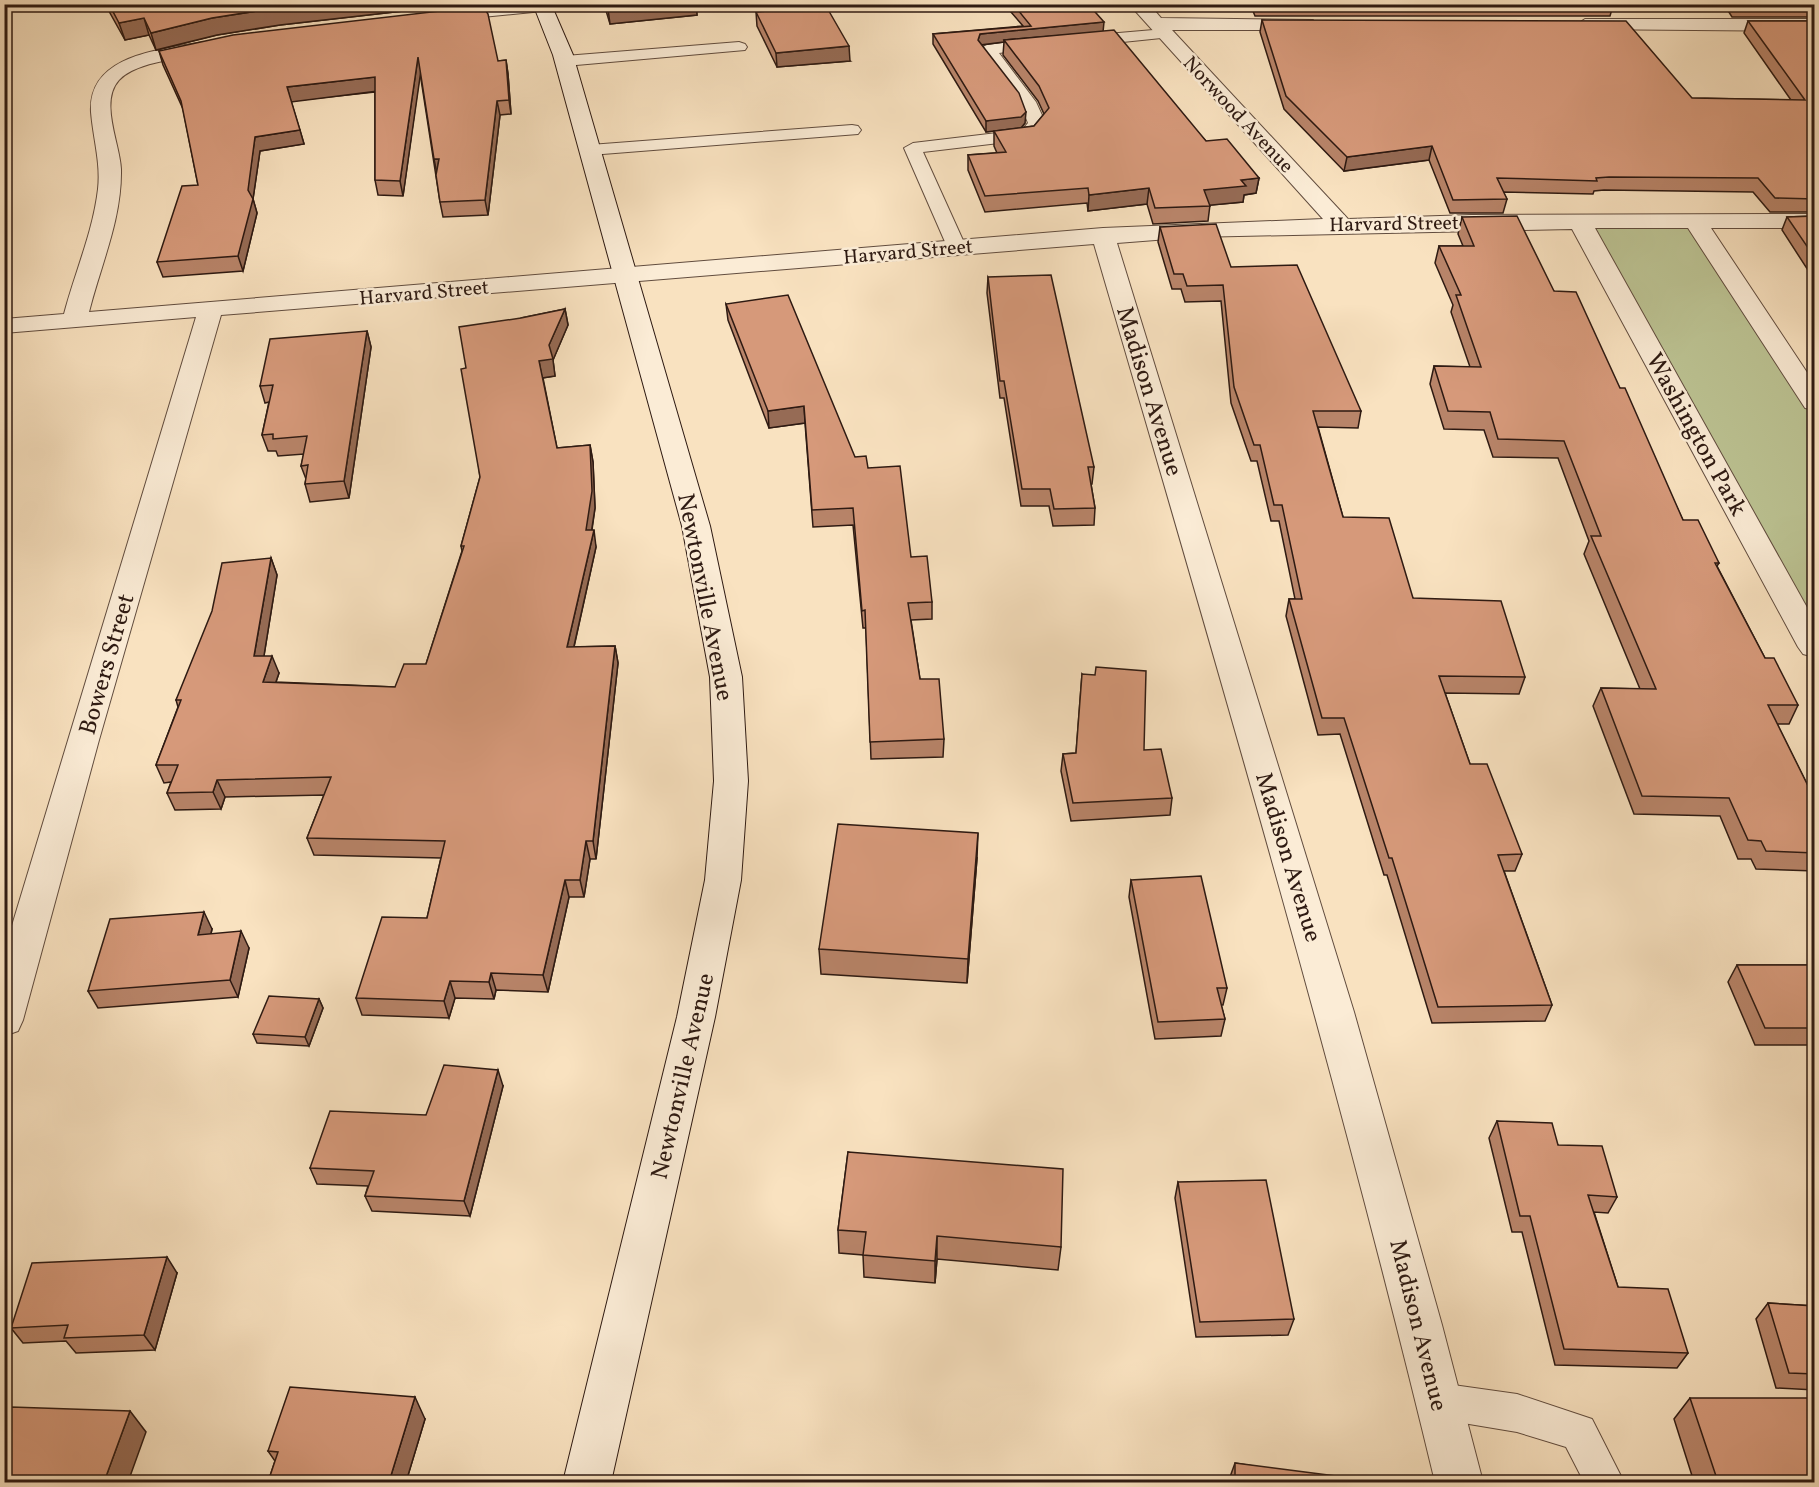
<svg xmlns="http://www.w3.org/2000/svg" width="1819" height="1487" font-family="Vollkorn,serif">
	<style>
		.green { fill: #bcc393; stroke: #756e52; stroke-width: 1.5 }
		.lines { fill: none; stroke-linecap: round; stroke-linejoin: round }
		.service-casing { stroke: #614c3e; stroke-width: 2 }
		.minor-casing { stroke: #614c3e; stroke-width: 2 }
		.secondary-casing { stroke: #2e1a12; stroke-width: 2 }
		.service { fill: #fbecd6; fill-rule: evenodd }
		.minor { fill: #fbecd6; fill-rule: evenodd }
		.secondary { fill: #fbecd6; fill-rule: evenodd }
		.wall { fill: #b88469; stroke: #2e1a12; stroke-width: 1.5; fill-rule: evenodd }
		.shaded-wall { fill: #966b55; stroke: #2e1a12; stroke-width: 1.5 }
		.building { fill: #d6997a; stroke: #2e1a12; stroke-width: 1.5 }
		.labels { text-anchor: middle; stroke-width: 5; stroke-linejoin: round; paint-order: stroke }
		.far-street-label { font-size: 20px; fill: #2e1a12; stroke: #fbecd6 }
		.street-label { font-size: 24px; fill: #2e1a12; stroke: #fbecd6 }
	</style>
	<rect width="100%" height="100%" fill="#f9e2c0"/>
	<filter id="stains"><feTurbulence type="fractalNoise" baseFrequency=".00333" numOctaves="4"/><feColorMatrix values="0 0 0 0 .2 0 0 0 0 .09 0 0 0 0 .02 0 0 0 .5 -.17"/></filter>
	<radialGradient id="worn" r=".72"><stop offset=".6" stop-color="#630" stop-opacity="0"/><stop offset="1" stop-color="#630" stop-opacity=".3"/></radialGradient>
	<polygon class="green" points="1694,220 1814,402 1814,647 1579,221"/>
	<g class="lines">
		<g class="service-casing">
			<g id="service">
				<polygon points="1165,29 1173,34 1171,37 1084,46 1076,41 1084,36"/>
				<polygon points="1039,39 1047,44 1045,47 999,53 1036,102 1046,124 1033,139 923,152 966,247 956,253 949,251 904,148 913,143 1022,130 1028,123 1020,103 980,49 988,44"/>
				<polygon points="739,42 745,44 747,47 745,50 565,66 557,61 565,56"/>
				<polygon points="852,125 858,126 861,130 858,134 590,155 581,150 590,145"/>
				<polygon points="1439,1383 1517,1394 1592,1419 1624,1482 1584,1482 1566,1447 1517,1432 1439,1419 1426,1414 1420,1401 1426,1388"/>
			</g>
		</g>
		<g class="minor-casing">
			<g id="minor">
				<polygon points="492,4 552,4 552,5 543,11 442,21 433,15 442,9"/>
				<path d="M1129 4H1149L1161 18 1313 20 1315 24 1306 30H1172L1348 219 1471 215 1814 214V228H1711L1814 383V410L1805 408 1688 228H1595L1814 620V657L1803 654 1798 647 1572 229 1194 237 1117 243 1354 1012 1442 1325 1483 1482H1435C1335 1066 1214 655 1094 244L221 315 99 740 23 1020 18 1031 4 1036V952L196 317 4 333V319L64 314C75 272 93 232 98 189 101 163 93 138 91 112 88 54 161 50 203 42L213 48 210 52C185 58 137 61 119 80 99 102 120 144 121 169 122 219 101 264 89 312L1103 228 1323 219Z"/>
				<polygon points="1585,19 1814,19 1814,31 1578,29 1576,25"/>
			</g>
		</g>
		<g class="secondary-casing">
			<polygon id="secondary" points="533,4 551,4 573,55 710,526 742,677 748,781 741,880 715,1017 611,1482 563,1482 677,1017 705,880 714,781 710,677 682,526 553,55"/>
		</g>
		<use href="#service" class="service"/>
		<use href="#minor" class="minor"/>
		<use href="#secondary" class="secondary"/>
	</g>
	<g class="wall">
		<polygon points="105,4 465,4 280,25 217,35 156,50 149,35 125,40"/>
		<polygon points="604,4 696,4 697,15 610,24"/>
		<path d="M1004 4H1088L1103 31 1206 141 1259 178 1256 193 1244 195 1243 202 1210 205 1208 221 1153 224 1147 204 1088 211 1087 203 985 212 968 170V155L997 153 994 146V131L986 132 933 44V34L1023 26ZM1004 42 1003 55 1038 101 1044 114 1034 126 1021 128 1025 123 982 45Z"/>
		<polygon points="1197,4 1815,4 1815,17 1732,17 1727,9 1612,9 1610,16 1255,16 1251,6 1205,11"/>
		<polygon points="756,12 850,61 777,67 757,26"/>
		<polygon points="1262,20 1692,98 1791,100 1744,33 1748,21 1815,21 1815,212 1770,212 1753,192 1604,190 1594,191 1593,194 1503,192 1507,199 1503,213 1450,213 1429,160 1344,171 1284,109 1260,32"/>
		<polygon points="159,51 498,61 506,60 508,74 511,114 500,115 488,215 443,217 440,202 420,73 403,196 378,195 375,180 375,92 291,101 304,144 260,151 253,199 257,213 243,271 163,277 157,262 198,185 183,109 163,65"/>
		<polygon points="1815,216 1815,281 1782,230 1787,217"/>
		<polygon points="1462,217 1554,291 1620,388 1683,520 1719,563 1717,566 1765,658 1798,705 1789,724 1777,724 1815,800 1815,871 1756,869 1751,859 1738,859 1720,816 1634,814 1593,706 1601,688 1640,689 1584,554 1589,541 1558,458 1493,457 1484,430 1444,429 1430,384 1434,366 1470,367 1451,312 1453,305 1435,263 1439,246 1463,246 1458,234"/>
		<polygon points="1160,227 1231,267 1361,411 1358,428 1318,427 1343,517 1413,598 1525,677 1519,694 1445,693 1470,764 1522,854 1515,871 1504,871 1552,1005 1545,1021 1432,1023 1387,875 1384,875 1340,734 1318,735 1286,616 1289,599 1295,599 1279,521 1271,521 1257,461 1251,461 1231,403 1221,301 1185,302 1181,289 1172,289 1158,242"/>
		<polygon points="988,277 1094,467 1092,484 1091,484 1095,508 1094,525 1053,526 1049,506 1021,506 1004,398 1000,398 987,293"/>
		<polygon points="726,304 855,457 868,468 911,557 932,602 932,619 911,620 920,679 944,739 943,757 871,759 866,628 863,628 853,525 813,527 805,423 769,428 728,320"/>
		<polygon points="565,309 568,325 553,360 555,376 543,378 557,448 590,445 593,462 595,508 592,530 596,547 574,647 615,646 618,663 596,859 590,859 584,897 569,897 548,992 496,990 494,999 455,998 449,1018 362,1015 356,998 427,918 441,858 314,855 307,838 324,795 225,797 221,809 175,810 167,793 171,782 164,783 156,765 178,707 176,700 271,558 277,575 264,656 279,673 276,682 395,687 426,664 462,551 461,546 480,477 466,368 521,318"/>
		<polygon points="367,331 371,347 349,498 310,502 305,484 306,479 301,466 304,454 278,456 276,451 268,451 262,435 269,402 265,403 260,386"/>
		<polygon points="1082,674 1144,750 1172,798 1170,815 1071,821 1061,771 1063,754 1076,753"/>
		<polygon points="977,858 967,983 821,974 819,949"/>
		<polygon points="1131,880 1227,988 1223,1005 1221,1005 1225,1019 1221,1036 1155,1039 1129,897"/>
		<polygon points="212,929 211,934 249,948 238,997 98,1008 88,991"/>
		<polygon points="1737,965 1815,965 1815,1045 1755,1045 1728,982"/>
		<polygon points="319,999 323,1008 309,1046 257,1043 253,1034"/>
		<polygon points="503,1086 470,1216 372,1211 365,1196 368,1186 317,1184 310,1168 426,1115"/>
		<polygon points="1497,1121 1558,1145 1617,1197 1608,1213 1594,1212 1618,1287 1688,1353 1677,1368 1555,1365 1522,1232 1512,1232 1489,1138"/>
		<polygon points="848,1152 1061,1247 1058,1270 937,1259 935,1283 864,1277 863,1255 839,1253 838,1230"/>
		<polygon points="1178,1182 1294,1319 1288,1335 1196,1337 1175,1198"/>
		<polygon points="177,1273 155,1350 76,1353 66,1341 23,1343 11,1328"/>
		<polygon points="1768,1303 1815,1306 1815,1390 1776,1388 1756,1319"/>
		<polygon points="1690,1398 1815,1482 1694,1482 1674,1419"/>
		<polygon points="425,1419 406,1482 268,1482 275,1461 268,1451"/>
		<polygon points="1235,1463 1351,1482 1230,1482 1230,1477"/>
	</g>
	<g class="shaded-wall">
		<polygon points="23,4 67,4 25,9"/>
		<polygon points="307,4 465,4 280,25 217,35 156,50 151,33 212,18 276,8"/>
		<polygon points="662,4 696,4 697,15 610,24 608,9"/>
		<polygon points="1205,4 1252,4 1251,6 1205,11"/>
		<polygon points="144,18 149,35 125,40 119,23"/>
		<polygon points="1104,22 1103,32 1004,40 1004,42 980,45 978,40 980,34"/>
		<polygon points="849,46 850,61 777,67 776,53"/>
		<polygon points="418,57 421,70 403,196 400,181"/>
		<polygon points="506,60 508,74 511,114 509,100"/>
		<polygon points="375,77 378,91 291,102 287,87"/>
		<polygon points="497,101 500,115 488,215 485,200"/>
		<polygon points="1026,112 1025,123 1021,128 986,132 986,121"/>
		<polygon points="300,130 304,144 260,151 253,199 257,213 243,271 238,256 255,137"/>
		<polygon points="1432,146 1429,160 1344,171 1347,157"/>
		<polygon points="434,159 439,159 437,174"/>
		<polygon points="1259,178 1256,193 1244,195 1243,202 1202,206 1204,190 1241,180"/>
		<polygon points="1149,188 1147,204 1088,211 1089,195"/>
		<polygon points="565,309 568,325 553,360 555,376 542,378 539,361 549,345"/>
		<polygon points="367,331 371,347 349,498 344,481"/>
		<polygon points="804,406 805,423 769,428 768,411"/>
		<polygon points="590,445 593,462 595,508 589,547 586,530"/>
		<polygon points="594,530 596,547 570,664 567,647"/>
		<polygon points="271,558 277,575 261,674 254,656"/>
		<polygon points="615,646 618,663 596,859 593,841"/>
		<polygon points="272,656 279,673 270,699 263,682"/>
		<polygon points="217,780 225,797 221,809 213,792"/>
		<polygon points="978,833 977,858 967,983 968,959"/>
		<polygon points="586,841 590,859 584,897 580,880"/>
		<polygon points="565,880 569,897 548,992 543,975"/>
		<polygon points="204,912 212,929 206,952 198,935"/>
		<polygon points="241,931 249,948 238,997 230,980"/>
		<polygon points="491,973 496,990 494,999 489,982"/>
		<polygon points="450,981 455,998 449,1018 444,1001"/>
		<polygon points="319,999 323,1008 309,1046 305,1037"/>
		<polygon points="498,1070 503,1086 470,1216 464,1201"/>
		<polygon points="937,1236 937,1259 935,1283 935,1261"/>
		<polygon points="167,1257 177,1273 155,1350 144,1335"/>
		<polygon points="415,1397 425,1419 406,1482 389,1482"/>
		<polygon points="130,1411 146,1432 128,1482 104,1482"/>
	</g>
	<g class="building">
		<polygon points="109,4 307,4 276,8 212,18 151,33 144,18 119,23"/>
		<polygon points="607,4 662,4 608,9"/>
		<polygon points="1013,4 1088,4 1104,22 980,34 978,40 1019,93 1026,112 1021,117 986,121 933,34 1031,26"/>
		<polygon points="483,6 488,14 498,61 506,60 509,100 497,101 485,200 440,202 436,175 439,159 434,159 418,57 400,181 375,180 375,77 287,87 300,130 255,137 248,190 253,199 238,256 157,262 182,186 198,185 181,101 159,51 233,35"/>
		<polygon points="826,6 849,46 776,53 756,12"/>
		<polygon points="1262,20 1626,21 1692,98 1805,100 1748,21 1815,21 1815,199 1775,198 1758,178 1609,177 1596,178 1597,181 1497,178 1507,199 1453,200 1432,146 1347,157 1286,96"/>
		<polygon points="1114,30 1206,141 1227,139 1259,178 1241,180 1246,186 1204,190 1210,206 1155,208 1149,188 1089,195 1088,188 985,196 968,155 1006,152 994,131 1034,126 1049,108 1039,86 1004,40"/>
		<polygon points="1517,216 1554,291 1576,292 1620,388 1625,388 1683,520 1698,520 1719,563 1715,563 1765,658 1774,658 1798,705 1768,705 1815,800 1815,853 1766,851 1761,841 1748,840 1729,798 1642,796 1601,688 1656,689 1591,536 1601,536 1564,441 1498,439 1490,412 1448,411 1434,366 1481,367 1456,295 1461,295 1439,246 1474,246 1462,217"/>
		<polygon points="1815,216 1815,258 1787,217"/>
		<polygon points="1216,224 1231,267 1297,265 1361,411 1313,411 1343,517 1389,518 1413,598 1501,601 1525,677 1439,676 1470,764 1487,764 1522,854 1498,855 1552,1005 1438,1007 1392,858 1389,858 1344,718 1322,718 1289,599 1302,599 1282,505 1274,505 1260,445 1254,445 1234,387 1223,285 1187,286 1183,274 1174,274 1160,227"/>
		<polygon points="1051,275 1094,467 1088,467 1095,508 1054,509 1050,489 1022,489 1004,381 1000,381 988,277"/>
		<polygon points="788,295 855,457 866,456 868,468 900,466 911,557 927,556 932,602 908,603 920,679 939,679 944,739 870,742 865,610 862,611 853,508 812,510 804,406 768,411 726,304"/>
		<polygon points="565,309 549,345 553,359 539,361 557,448 590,445 592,491 586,530 594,530 567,647 615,646 593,841 586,841 580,880 565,880 543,975 491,973 489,982 450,981 444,1001 356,998 382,917 427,918 445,841 307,838 331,777 217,780 213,792 167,793 178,765 156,765 181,700 176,700 212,611 222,563 271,558 254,656 272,656 263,682 395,687 404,664 426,664 464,546 461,546 480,477 461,369 466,368 459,327 521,318"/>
		<polygon points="367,331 344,481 305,484 308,465 301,466 307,436 273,439 273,434 262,435 273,385 260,386 270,339"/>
		<polygon points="1096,667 1146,671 1144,750 1161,749 1172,798 1073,803 1063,754 1076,753 1082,674 1095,675"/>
		<polygon points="838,824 978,833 968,959 819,949"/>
		<polygon points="1201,876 1227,988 1217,988 1225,1019 1158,1022 1131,880"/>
		<polygon points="204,912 198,935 241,931 230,980 88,991 110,919"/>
		<polygon points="1737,965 1815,965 1815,1028 1765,1028"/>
		<polygon points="269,996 319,999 305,1037 253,1034"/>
		<polygon points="444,1065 498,1070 464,1201 365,1196 374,1171 310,1168 330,1111 426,1115"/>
		<polygon points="1497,1121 1552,1123 1558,1145 1602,1146 1617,1197 1588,1195 1618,1287 1668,1289 1688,1353 1564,1349 1530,1216 1520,1216"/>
		<polygon points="848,1152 1063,1169 1061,1247 937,1236 935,1261 863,1255 866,1232 838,1230"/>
		<polygon points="1266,1180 1294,1319 1200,1322 1178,1182"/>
		<polygon points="167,1257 144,1335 64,1338 68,1325 11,1328 32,1263"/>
		<polygon points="1768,1303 1815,1306 1815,1374 1789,1373"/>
		<polygon points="290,1387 415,1397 389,1482 268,1482 278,1452 268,1451"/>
		<polygon points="1690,1398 1815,1398 1815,1482 1718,1482"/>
		<polygon points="11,1407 130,1411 104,1482 4,1482 4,1421"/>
		<polygon points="1235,1463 1351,1478 1351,1482 1235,1482"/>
	</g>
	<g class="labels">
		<g class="far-street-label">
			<text transform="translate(1239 114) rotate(47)" y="7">Norwood Avenue</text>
			<text transform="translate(1394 223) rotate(-1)" y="7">Harvard Street</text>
			<text transform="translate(908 251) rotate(-5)" y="7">Harvard Street</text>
			<text transform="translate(424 292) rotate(-5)" y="7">Harvard Street</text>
		</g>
		<g class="street-label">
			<text transform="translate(1150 391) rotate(73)" y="8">Madison Avenue</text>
			<text transform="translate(1697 434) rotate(61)" y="8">Washington Park</text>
			<text transform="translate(706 597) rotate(79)" y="8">Newtonville Avenue</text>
			<text transform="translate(106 664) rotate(-74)" y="8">Bowers Street</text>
			<text transform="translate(1289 857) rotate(73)" y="8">Madison Avenue</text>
			<text transform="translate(682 1076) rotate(-77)" y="8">Newtonville Avenue</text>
			<text transform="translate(1419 1325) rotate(76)" y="8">Madison Avenue</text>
		</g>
	</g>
	<rect width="1819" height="1487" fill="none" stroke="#f9e2c0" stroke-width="24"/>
	<rect x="6" y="6" width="1807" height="1475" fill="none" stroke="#2e1a12" stroke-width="3"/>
	<rect x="12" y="12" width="1795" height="1463" fill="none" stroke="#2e1a12" stroke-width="1.5"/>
	<rect width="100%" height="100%" filter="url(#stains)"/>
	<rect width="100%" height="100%" fill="url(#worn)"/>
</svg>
